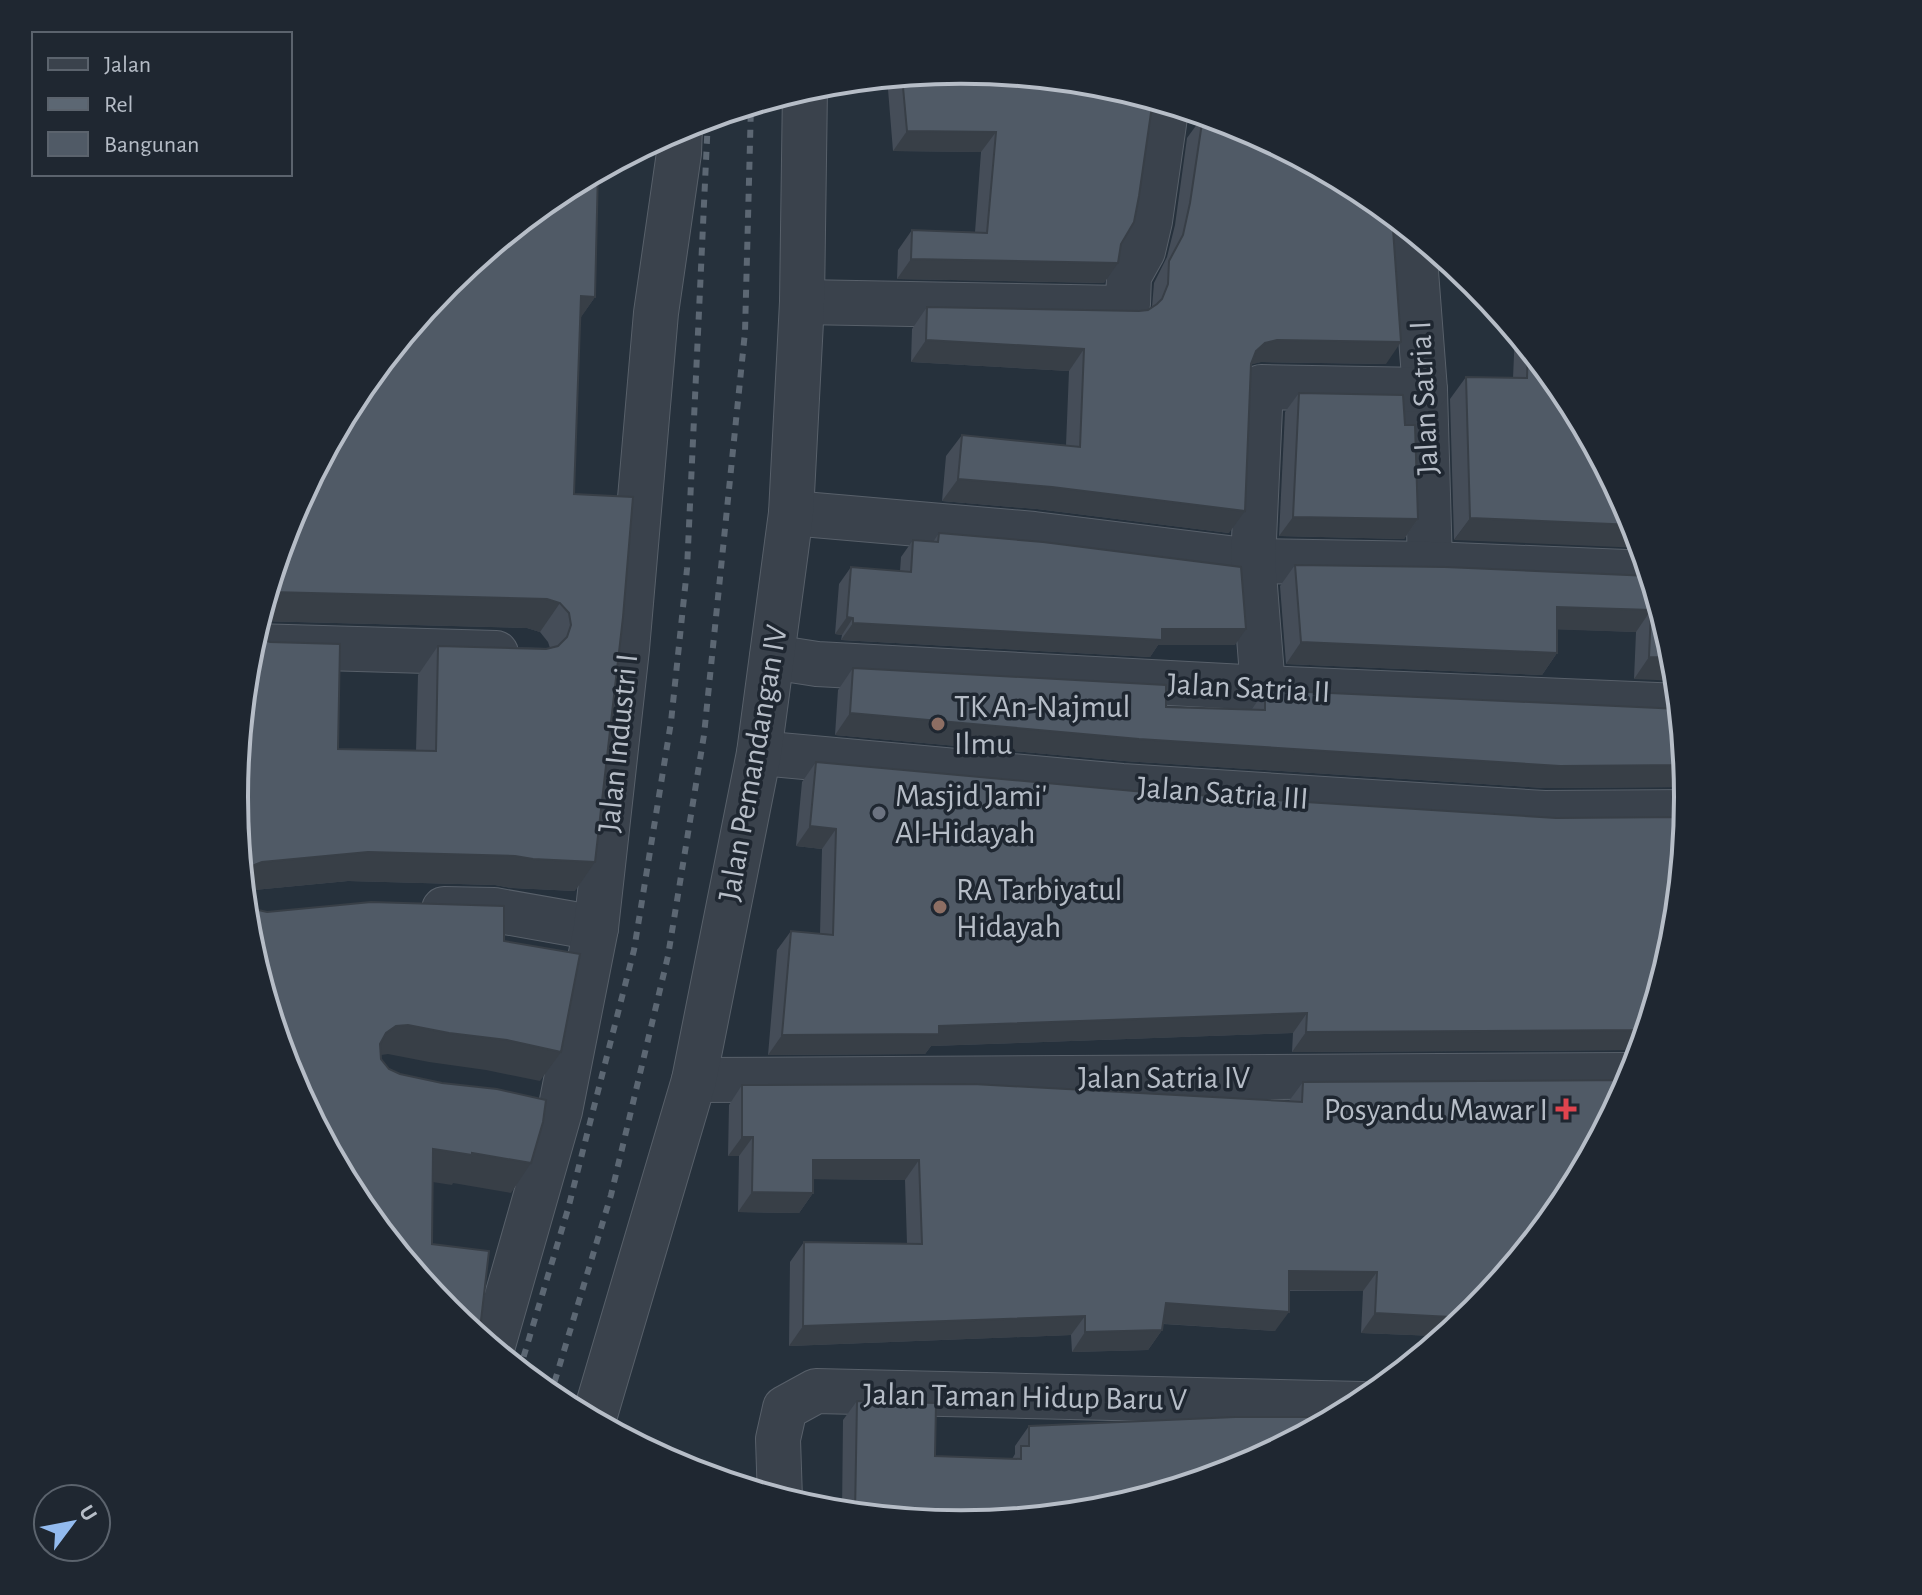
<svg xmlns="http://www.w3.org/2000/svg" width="1922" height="1595" font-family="'Alegreya Sans',sans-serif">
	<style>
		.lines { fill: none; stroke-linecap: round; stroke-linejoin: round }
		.street-casing { stroke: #58606a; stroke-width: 46 }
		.street { stroke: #3a424c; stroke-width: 44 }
		.rail { stroke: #5c6773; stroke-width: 6; stroke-dasharray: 8 8; stroke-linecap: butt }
		.wall { fill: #454d58 }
		.shaded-wall { fill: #383f47 }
		.building { fill: #505a66; stroke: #383f47; stroke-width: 2 }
		.education-dot { fill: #8d6e63; stroke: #1f2731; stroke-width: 3 }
		.worship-dot { fill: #6b7280; stroke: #1f2731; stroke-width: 3 }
		.health-dot { fill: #e0444e; stroke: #1f2731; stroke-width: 3 }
		.labels { text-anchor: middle; stroke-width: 7; stroke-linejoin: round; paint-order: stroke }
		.street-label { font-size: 32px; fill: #b6bdc7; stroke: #1f2731 }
		.poi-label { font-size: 32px; fill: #b6bdc7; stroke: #1f2731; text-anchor: start }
		.rim { fill: none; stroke: #b6bdc7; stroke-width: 4 }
	</style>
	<rect width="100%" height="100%" fill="#26313c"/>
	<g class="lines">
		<g class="street-casing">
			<g id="street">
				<polyline points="1413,232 1425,390 1430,564"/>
				<polyline points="802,302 1124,308 1128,304 1129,276 1143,251 1150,221 1167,103"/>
				<polyline points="791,513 1034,534 1253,561 1430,564 1650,573"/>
				<polyline points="250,646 496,653"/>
				<polyline points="772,657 817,664 1263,688 1680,706"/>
				<polyline points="1263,688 1253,561 1261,387 1425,390"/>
				<polyline points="759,753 1122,786 1544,813 1687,812"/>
				<polyline points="444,909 494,910 596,928"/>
				<polyline points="694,1080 1633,1075"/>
				<polyline points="492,1349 560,1111 596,928 627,649 656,313 679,153 680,127"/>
				<polyline points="593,1422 694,1080 759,753 791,513 802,302 805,88"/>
				<polyline points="780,1499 778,1439 785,1408 816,1391 1362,1404"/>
			</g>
		</g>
		<use href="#street" class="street"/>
		<g class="rail">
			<polyline points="519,1372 568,1209 634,950 671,722 687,569 708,118"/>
			<polyline points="550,1397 611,1195 668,956 704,735 745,332 751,105"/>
		</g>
	</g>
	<g class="wall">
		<polygon points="961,70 1121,244 1104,283 897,279 898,250 912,230 975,232 981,152 893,151 887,77"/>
		<polygon points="1203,116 1386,364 1261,362 1251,364 1229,533 1037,509 942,501 946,456 962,435 1066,445 1069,371 911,362 912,329 927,307 1139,311 1148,310 1152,307 1154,283 1167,257 1175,225 1187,138"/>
		<polygon points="595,297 580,318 574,494 575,891 512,888 495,885 348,881 243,891 234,797 338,749 416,751 418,675 438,646 550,648 548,642 540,632 527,628 258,621"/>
		<polygon points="1515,332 1566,394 1454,540 1450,399 1466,377 1513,378"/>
		<polygon points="1299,393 1405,425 1418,519 1404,539 1279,536 1285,412"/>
		<polygon points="939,533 1235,645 1158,645 1150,657 841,640 842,635 835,634 839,584 851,567 900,571 901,557 913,540 933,542"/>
		<polygon points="1295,565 1650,576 1675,656 1634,679 1636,632 1557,629 1557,653 1542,675 1286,664 1280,586"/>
		<polygon points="853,668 1166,707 1252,709 1265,690 1680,709 1687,787 1545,788 1124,761 835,735 838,690"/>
		<polygon points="816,762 1134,791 1556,818 1633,1050 1292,1052 1293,1033 931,1046 925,1054 768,1055 777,950 791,931 820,934 822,849 796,846 802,782"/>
		<polygon points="1631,1080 1435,1343 1436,1336 1361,1333 1363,1291 1289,1291 1275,1331 1163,1324 1162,1330 1148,1350 1072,1352 1071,1335 789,1346 790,1262 804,1242 907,1244 905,1180 813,1179 813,1193 799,1213 738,1212 739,1156 728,1156 729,1105 742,1085 1289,1101 1303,1082"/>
		<polygon points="857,1401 935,1456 1012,1459 1015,1454 1015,1446 1029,1426 1324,1417 1330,1408 1353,1409 1239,1470 961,1525 842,1513 843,1420"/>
	</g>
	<g class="shaded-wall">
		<polygon points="907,131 996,132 981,152 893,151"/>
		<polygon points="911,259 1118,263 1104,283 897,279"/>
		<polygon points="581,296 595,297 575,326"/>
		<polygon points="926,340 1084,349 1069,371 911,362"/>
		<polygon points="1277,340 1401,342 1386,364 1261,362 1250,365 1256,351 1265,343"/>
		<polygon points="958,479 1052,487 1245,511 1229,533 1037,509 942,501"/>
		<polygon points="1293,517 1418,519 1404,539 1279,536"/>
		<polygon points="1470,518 1635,525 1642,548 1454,540"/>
		<polygon points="271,592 547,599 560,603 540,632 527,628 258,621 266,593"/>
		<polygon points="1557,607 1651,610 1636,632 1542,629"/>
		<polygon points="847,617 853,618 842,635 835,634"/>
		<polygon points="853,623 1162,629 1246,629 1235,645 1158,645 1150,657 841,640"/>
		<polygon points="1301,642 1557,653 1542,675 1286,664"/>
		<polygon points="1649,657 1675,658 1677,681 1634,679"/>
		<polygon points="850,713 1685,765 1687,787 1545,788 1124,761 835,735"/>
		<polygon points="810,826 836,829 822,849 796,846"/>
		<polygon points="368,852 515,856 595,862 575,891 512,888 495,885 348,881 243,891 241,878 252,866 262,862"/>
		<polygon points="1307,1013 1293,1033 931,1046 925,1054 768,1055 782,1035 939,1026"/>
		<polygon points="408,1025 507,1040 561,1052 540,1081 486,1070 429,1062 388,1054 375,1056 386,1033 396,1026"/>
		<polygon points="1647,1030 1640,1052 1633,1050 1292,1052 1306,1032"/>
		<polygon points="742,1137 753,1137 739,1156 728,1156"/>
		<polygon points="433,1149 472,1153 531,1163 511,1193 453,1183 452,1185 413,1179"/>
		<polygon points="813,1160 919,1160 905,1180 799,1179"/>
		<polygon points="752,1192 813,1193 799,1213 738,1212"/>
		<polygon points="1289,1271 1377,1272 1363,1291 1275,1290"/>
		<polygon points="1166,1303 1289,1312 1275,1331 1152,1323"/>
		<polygon points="1375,1313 1450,1317 1436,1336 1361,1333"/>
		<polygon points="1085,1316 1071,1335 789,1346 803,1326"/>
		<polygon points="1449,1323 1461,1324 1438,1343 1435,1343"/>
		<polygon points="465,1327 480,1329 475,1336"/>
		<polygon points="1162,1330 1148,1350 1072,1352 1085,1332"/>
		<polygon points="938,1522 985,1523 961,1525"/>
	</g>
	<g class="building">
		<polygon points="961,70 1103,84 1153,99 1139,196 1134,222 1121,244 1118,263 911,259 912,230 987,233 996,132 907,131 902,76"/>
		<polygon points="1203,116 1209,116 1240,126 1366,193 1392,215 1401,342 1277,340 1265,343 1256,351 1251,364 1245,511 1052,487 958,479 962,435 1080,447 1084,349 926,340 927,307 1139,311 1148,310 1157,304 1162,299 1168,284 1169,261 1183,235 1190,203"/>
		<polygon points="598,170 595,297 581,296 574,494 633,497 623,617 595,862 533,859 515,856 368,852 262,862 252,866 243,876 242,882 234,797 248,655 254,634 258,638 270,642 340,644 338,749 436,751 438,646 546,649 558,646 567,637 571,625 569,613 560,603 547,599 271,592 266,593 289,519 356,393 447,283 557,192"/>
		<polygon points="1528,348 1566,394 1633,520 1635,525 1470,518 1466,377 1527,378"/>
		<polygon points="1299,393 1403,395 1405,425 1415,425 1418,519 1293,517"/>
		<polygon points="939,533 1043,542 1241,567 1246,629 1162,629 1162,640 853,623 853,618 847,617 851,567 911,572 913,540 938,542"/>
		<polygon points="1295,565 1445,567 1650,576 1675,658 1649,657 1651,610 1557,607 1557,653 1301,642"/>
		<polygon points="853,668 1166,685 1166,707 1265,710 1265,690 1680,709 1685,765 1560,766 1139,739 850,713"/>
		<polygon points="816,762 1134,791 1556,818 1687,817 1674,940 1647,1030 1306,1032 1307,1013 939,1026 939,1034 782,1035 791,931 833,935 836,829 810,826"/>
		<polygon points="243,895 246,902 254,909 267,912 371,902 504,906 504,941 580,954 561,1052 507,1040 449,1033 408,1025 396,1026 386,1033 380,1044 381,1059 389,1069 400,1074 442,1083 497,1089 546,1100 543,1122 531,1163 472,1153 472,1155 433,1149 432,1244 489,1251 480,1329 465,1327 446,1312 356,1201 289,1075 247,939"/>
		<polygon points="1631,1080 1566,1202 1475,1312 1461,1324 1449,1323 1450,1317 1375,1313 1377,1272 1289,1271 1289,1312 1166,1303 1162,1330 1085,1332 1085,1316 803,1326 804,1242 922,1244 919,1160 813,1160 813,1193 752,1192 753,1137 742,1137 742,1085 973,1084 1302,1102 1303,1082"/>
		<polygon points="857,1401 936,1403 935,1456 1021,1459 1021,1446 1029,1446 1029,1426 1235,1417 1329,1417 1330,1408 1353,1409 1239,1470 1102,1511 985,1523 938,1523 855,1515"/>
	</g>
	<g class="education-dot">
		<circle cx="938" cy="724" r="8"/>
		<circle cx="940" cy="907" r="8"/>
	</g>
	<circle class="worship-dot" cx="879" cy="813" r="8"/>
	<path class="health-dot" d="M1562 1097h8v8h8v8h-8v8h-8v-8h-8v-8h8z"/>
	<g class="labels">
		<g class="street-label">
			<text transform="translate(1423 398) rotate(-93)" y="11">Jalan Satria I</text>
			<text transform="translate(1249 687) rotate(3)" y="11">Jalan Satria II</text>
			<text transform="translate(617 743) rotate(-84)" y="11">Jalan Industri I</text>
			<text transform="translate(752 763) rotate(-80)" y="11">Jalan Pemandangan IV</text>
			<text transform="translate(1223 792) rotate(4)" y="11">Jalan Satria III</text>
			<text x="1164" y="1088">Jalan Satria IV</text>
			<text transform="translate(1025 1396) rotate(1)" y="11">Jalan Taman Hidup Baru V</text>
		</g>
		<g class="poi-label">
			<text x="954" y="717">TK An-Najmul<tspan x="954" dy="37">Ilmu</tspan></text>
			<text x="895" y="806">Masjid Jami'<tspan x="895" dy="37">Al-Hidayah</tspan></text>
			<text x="956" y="900">RA Tarbiyatul<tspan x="956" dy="37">Hidayah</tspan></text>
			<text x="1548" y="1120" text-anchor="end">Posyandu Mawar I</text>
		</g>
	</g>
	<path d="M0 0H1922V1595H0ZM248 797a713 713 0 1 1 1426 0a713 713 0 1 1-1426 0Z" fill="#1f2731" fill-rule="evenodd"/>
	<path class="rim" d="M248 797a713 713 0 1 1 1426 0a713 713 0 1 1-1426 0Z"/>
	<rect x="32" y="32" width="260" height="144" fill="#1f2731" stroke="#5b636d" stroke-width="2"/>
	<rect x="48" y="58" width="40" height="12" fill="#3a424c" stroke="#5b636d" stroke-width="2"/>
	<text x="104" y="72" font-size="24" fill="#b6bdc7">Jalan</text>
	<rect x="48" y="98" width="40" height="12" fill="#5c6773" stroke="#5b636d" stroke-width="2"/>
	<text x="104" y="112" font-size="24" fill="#b6bdc7">Rel</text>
	<rect x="48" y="132" width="40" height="24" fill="#505a66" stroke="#5b636d" stroke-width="2"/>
	<text x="104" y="152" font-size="24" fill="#b6bdc7">Bangunan</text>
	<g transform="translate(72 1523) rotate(58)"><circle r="38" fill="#1f2731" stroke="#5b636d" stroke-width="2"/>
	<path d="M0-6L14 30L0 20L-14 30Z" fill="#93bbef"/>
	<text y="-12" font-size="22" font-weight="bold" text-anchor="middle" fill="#b6bdc7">U</text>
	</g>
</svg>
